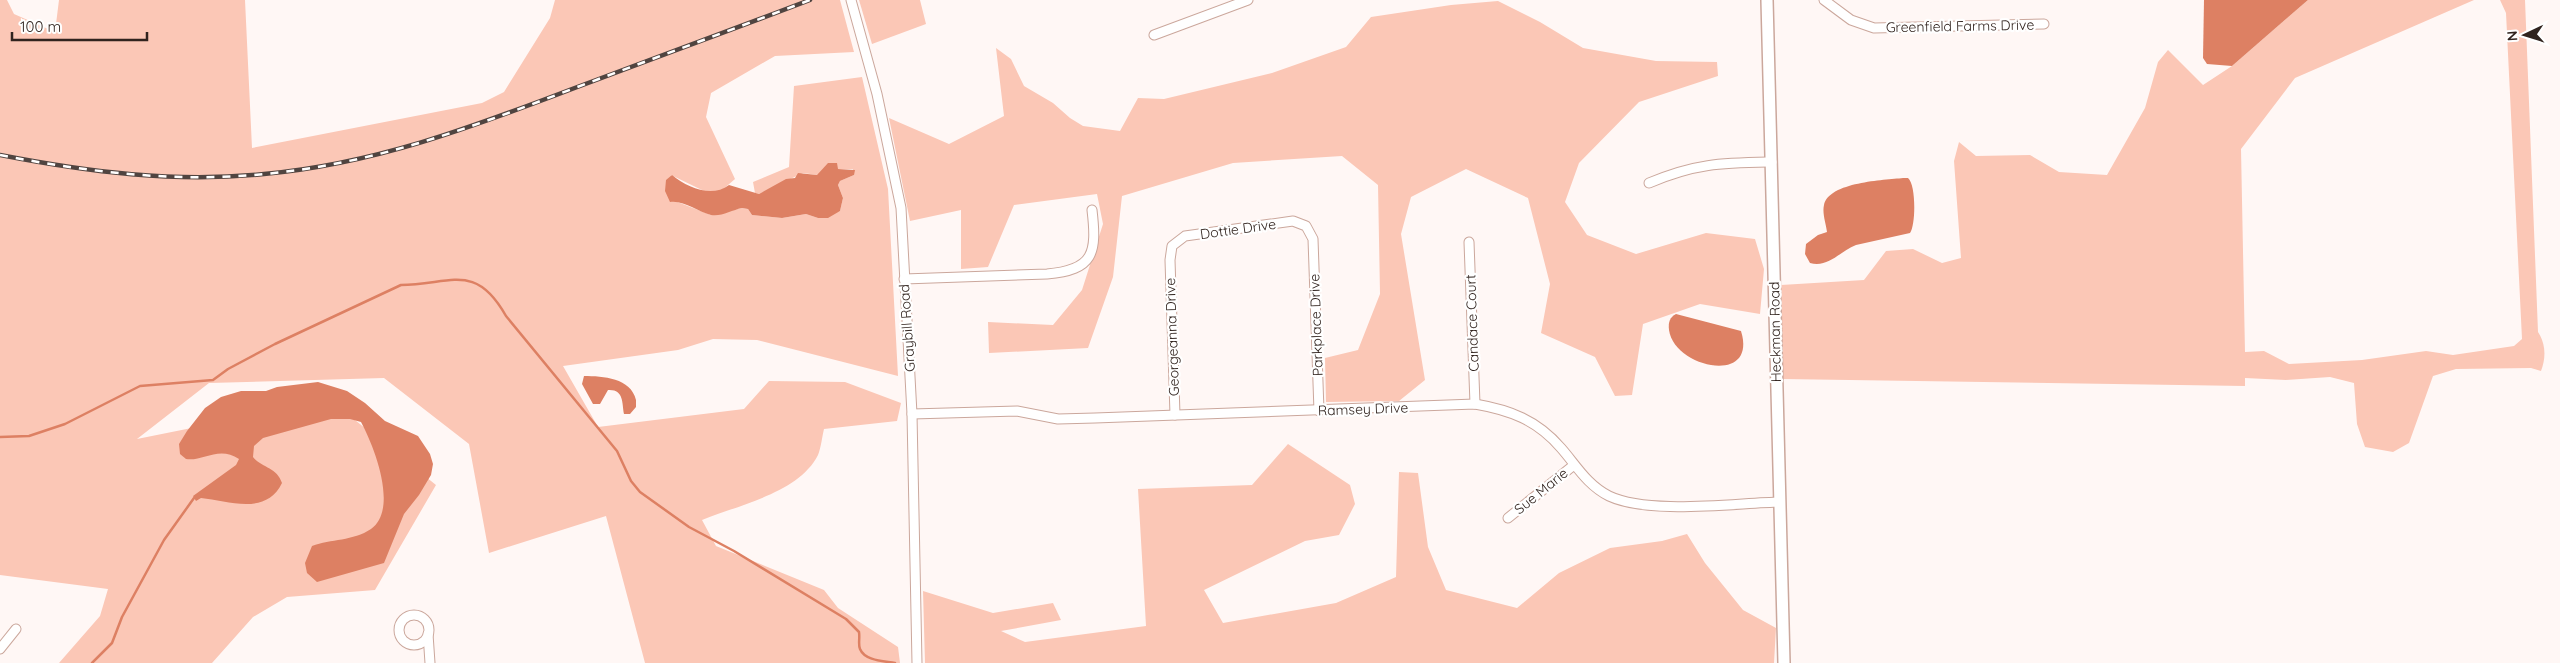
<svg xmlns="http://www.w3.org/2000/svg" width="2560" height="663" font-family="Quicksand,sans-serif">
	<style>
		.green { fill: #fbc7b6 }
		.water { fill: #dd8063 }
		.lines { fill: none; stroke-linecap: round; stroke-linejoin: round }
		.stream { stroke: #dd8063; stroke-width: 2.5 }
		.minor-casing { stroke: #cba79c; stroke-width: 11 }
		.tertiary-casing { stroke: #cba79c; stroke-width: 14 }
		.minor { stroke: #fff; stroke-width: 9 }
		.tertiary { stroke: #fff; stroke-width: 11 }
		.rail-casing { stroke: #504440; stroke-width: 4.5 }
		.rail { stroke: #fff; stroke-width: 2.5; stroke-dasharray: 8; stroke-linecap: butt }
		.labels { text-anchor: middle; stroke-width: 4.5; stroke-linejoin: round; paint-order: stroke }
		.street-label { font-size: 14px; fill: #30231e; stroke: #fff }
	</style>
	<rect width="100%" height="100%" fill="#fff7f5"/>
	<g class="green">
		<path d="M0 0H7L14 14 55 32 59 0H245L252 148 482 103 504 92 550 18 555 0H840L854 52 775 56 711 93 706 117 735 179 721 191 706 192 671 175 675 201 711 215 742 208 748 209 752 215 782 218 806 214 818 218 840 211 843 198 838 185 840 181 854 175 853 169H838L817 175 803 173 759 194 755 193 753 182 789 167 794 86 862 77 888 189 898 376 757 340 713 339 678 350 563 366 598 427 744 409 769 381 845 382 901 403 897 421 824 429C822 437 821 448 818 455 799 493 738 505 702 520L716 546 824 590 838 608 898 647 900 663H645L606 516 489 553 469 444 384 378 209 383 137 439 330 400 436 485 375 590 287 597 253 617 212 663H59L100 616 108 589 0 575Z"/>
		<polygon points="859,0 920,0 926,24 872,44"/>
		<path d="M2308 0H2474L2295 78 2241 149 2245 352 2264 351 2289 364 2362 360 2426 351 2453 355 2514 346 2522 339 2506 13 2500 0H2525L2538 332C2546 344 2546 358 2541 371L2531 368 2456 369 2433 376 2409 443 2393 452 2365 447 2357 424 2354 383 2330 377 2286 380 2245 378V386L1782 379 1781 285 1864 280 1886 251 1913 249 1942 263 1961 258 1954 161 1959 142 1976 156 2030 155 2059 172 2107 175 2145 108 2158 62 2168 50 2203 85 2232 66Z"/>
		<polygon points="1498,1 1540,22 1583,48 1656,61 1717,62 1718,76 1639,102 1579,163 1565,202 1587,235 1636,254 1706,233 1755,239 1764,269 1760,314 1700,304 1643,324 1632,395 1615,396 1595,357 1541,333 1550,284 1528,198 1466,169 1411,197 1401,234 1425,380 1399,401 1326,402 1325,358 1358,350 1380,294 1378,185 1342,156 1233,163 1122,196 1113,277 1088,348 989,353 988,322 1053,325 1082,290 1103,224 1097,194 1014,205 988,267 961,269 961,210 910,221 889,118 949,144 1004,116 996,48 1011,59 1024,86 1053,103 1070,118 1083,126 1120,131 1138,98 1164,99 1272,73 1346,47 1371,17 1451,5"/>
		<polygon points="1288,444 1350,485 1355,504 1339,535 1305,541 1204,590 1223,623 1336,603 1396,577 1399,472 1418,473 1428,547 1446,590 1517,608 1559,573 1610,548 1662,541 1687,534 1705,563 1743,610 1776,628 1774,663 925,663 923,591 993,613 1053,603 1061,620 1001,631 1025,642 1146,626 1138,489 1252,485"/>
	</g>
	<g class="water">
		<polygon points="2204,0 2308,0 2232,66 2207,64 2203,58"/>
		<path d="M828 163H837L838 169 855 170 854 175 840 181 838 185 843 198 840 211 828 218H818L806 214 782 218 752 215 748 209 742 208C732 210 721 217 711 215 698 212 684 200 670 202L665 191 666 180 672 175C688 188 712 198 729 185L759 194 786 179 795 178 798 173 817 175Z"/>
		<path d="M1903 178H1908C1916 184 1916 225 1910 233L1856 245C1840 251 1829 268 1810 263L1805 254 1806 244 1818 235 1827 232C1826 224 1822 213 1824 205 1829 182 1884 180 1903 178Z"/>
		<path d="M1676 314 1741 331C1758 386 1674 368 1669 330 1668 322 1670 317 1676 314Z"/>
		<path d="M584 376C603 376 631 378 636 400V407L630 414H624C622 403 624 389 608 390L600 404H593L582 384Z"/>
		<path d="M318 382 347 391 365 403 385 421 418 436 430 454 433 464 431 475 419 495 404 514 384 563 317 582 307 573 305 563 312 546C331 539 353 541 371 529 399 509 374 446 361 422L350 419H331L263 438 254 446 253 457C262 468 277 467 282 483 266 516 229 501 201 498L196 501 193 496 236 465 239 459C219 445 202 462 186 459L180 454 179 444 187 431 205 408 221 397 241 391H266L277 387Z"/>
	</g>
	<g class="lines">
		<g class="stream">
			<path d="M0 437 29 436 65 424 140 386 213 380 228 369 275 344 401 285C450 285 475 261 506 316L617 451 631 481 640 492 689 527 734 551 846 619 859 632C860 638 858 645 860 649 865 661 884 661 895 663"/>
			<polyline points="92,663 112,643 122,617 164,540 194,498"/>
		</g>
		<g class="minor-casing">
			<g id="minor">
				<polyline points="851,0 877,94 901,208 912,414 917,663"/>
				<polyline points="1824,0 1851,20 1874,28 2044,24"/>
				<polyline points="1154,35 1248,0"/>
				<path d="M1649 183C1696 163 1722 163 1772 162"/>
				<polyline points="1469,242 1475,404"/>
				<path d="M904 279 1047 274C1094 270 1097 253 1092 210"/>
				<path d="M912 414 1017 411 1058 419 1095 418 1475 404C1510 410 1537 420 1561 448 1576 465 1587 485 1609 496 1649 515 1734 503 1780 502"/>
				<polyline points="1175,415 1170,260 1172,246 1185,236 1293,221 1306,226 1313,239 1319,411"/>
				<polyline points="1508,518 1574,465"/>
				<circle cx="414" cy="630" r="15"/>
				<polyline points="428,634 430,663"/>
				<polyline points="0,649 16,629"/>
			</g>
		</g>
		<g class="tertiary-casing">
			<polyline id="tertiary" points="1767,0 1784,663"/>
		</g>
		<use href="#minor" class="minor"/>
		<use href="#tertiary" class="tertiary"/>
		<g class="rail-casing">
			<path id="rail" d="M0 155C88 172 175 183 264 174 374 164 470 128 572 89 652 59 731 30 810 0"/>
		</g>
		<use href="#rail" class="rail"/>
	</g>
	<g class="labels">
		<g class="street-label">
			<text transform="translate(1960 26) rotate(-1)" y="5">Greenfield Farms Drive</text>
			<text transform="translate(1238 229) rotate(-8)" y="5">Dottie Drive</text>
			<text transform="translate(1472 323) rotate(-92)" y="5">Candace Court</text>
			<text transform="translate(1316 325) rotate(-92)" y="5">Parkplace Drive</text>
			<text transform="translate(907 328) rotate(-94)" y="5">Graybill Road</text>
			<text transform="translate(1775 332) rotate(-91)" y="5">Heckman Road</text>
			<text transform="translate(1172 337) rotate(-92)" y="5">Georgeanna Drive</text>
			<text transform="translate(1363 409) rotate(-2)" y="5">Ramsey Drive</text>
			<text transform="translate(1541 491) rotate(-39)" y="5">Sue Marie</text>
		</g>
	</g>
	<g transform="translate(2525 35) rotate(266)" stroke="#ffffff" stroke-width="4" paint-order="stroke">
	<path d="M0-4L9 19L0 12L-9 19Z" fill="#30231e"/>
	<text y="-8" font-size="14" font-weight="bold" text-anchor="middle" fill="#30231e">N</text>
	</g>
	<path d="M12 32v8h135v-8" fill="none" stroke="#30231e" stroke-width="2.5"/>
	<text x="20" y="32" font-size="15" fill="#30231e" stroke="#ffffff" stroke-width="4" paint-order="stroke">100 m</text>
</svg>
